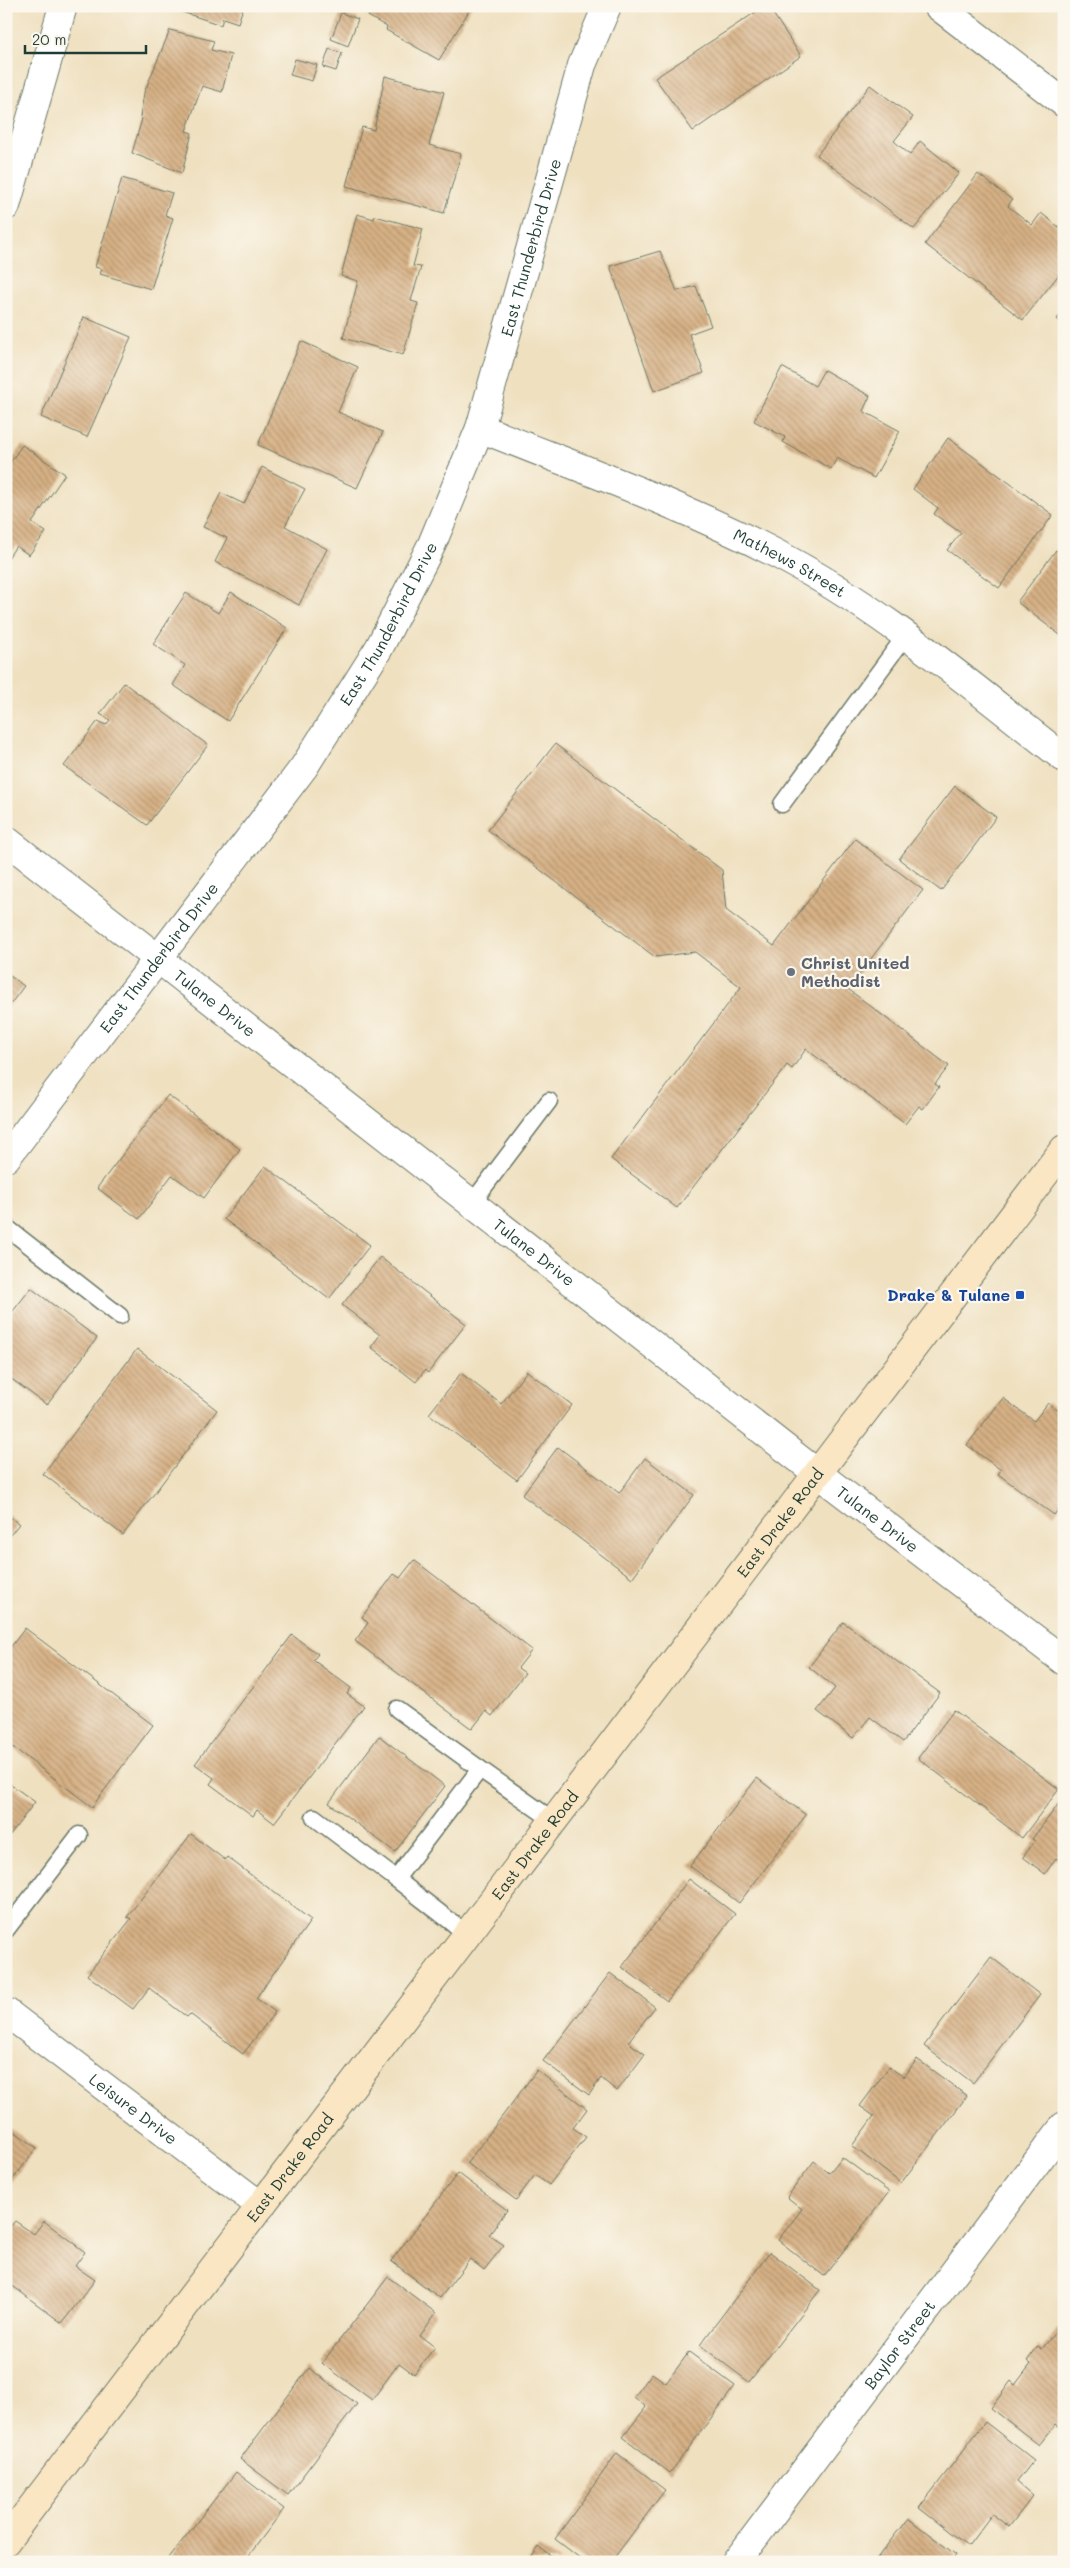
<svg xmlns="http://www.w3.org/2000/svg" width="1070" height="2568" font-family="Mali,sans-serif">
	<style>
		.building { fill: url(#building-back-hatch) }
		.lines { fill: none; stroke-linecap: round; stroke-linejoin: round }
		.lane-casing { stroke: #687665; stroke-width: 19 }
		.street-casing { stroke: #687665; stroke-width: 30 }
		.secondary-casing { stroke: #687665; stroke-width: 30 }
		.lane { stroke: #fff; stroke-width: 16 }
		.street { stroke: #fff; stroke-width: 28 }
		.secondary { stroke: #fbe6c4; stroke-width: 28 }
		.worship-dot { fill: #6b7280; stroke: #fbf7ec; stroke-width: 2 }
		.transit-dot { fill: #1a4fb4; stroke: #fbf7ec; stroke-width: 2 }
		.labels { text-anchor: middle; stroke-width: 4.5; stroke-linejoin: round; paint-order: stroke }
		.street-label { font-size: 16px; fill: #1f3d34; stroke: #fbf7ec }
		.worship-label { font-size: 16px; font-weight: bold; fill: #5b616d; stroke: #fbf7ec; text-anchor: start }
		.transit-label { font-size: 16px; font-weight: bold; fill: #164399; stroke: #fbf7ec; text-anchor: end }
	</style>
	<defs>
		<pattern id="building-back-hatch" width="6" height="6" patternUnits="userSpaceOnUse" patternTransform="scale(1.25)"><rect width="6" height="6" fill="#d7b185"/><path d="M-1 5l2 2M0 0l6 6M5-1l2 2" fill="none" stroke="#ae916e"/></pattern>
	</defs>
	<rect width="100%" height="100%" fill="#fbf7ec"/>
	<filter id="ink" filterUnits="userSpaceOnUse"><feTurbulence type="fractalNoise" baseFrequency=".02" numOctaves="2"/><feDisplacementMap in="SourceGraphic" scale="10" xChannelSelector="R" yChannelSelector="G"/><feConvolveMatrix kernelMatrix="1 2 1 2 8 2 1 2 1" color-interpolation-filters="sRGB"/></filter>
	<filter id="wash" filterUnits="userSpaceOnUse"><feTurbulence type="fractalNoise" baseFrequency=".0096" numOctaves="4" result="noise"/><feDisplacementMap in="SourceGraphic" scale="20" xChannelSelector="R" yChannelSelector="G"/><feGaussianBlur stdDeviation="1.12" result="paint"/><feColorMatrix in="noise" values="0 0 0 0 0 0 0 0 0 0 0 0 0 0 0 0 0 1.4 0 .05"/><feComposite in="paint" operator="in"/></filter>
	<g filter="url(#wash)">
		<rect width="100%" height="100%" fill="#efe0c0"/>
		<g id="blocks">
			<g class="building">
				<polygon points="173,6 238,6 243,8 238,23 223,18 221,25 173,9"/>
				<polygon points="374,6 472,6 439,60 386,30 387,27 368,16"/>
				<polygon points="765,6 768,6 801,56 693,131 655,78"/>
				<polygon points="341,13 358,19 348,46 331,39"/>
				<polygon points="170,30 214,41 211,50 231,55 222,92 202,86 186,131 192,133 182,173 132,153 142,119 140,117 144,93"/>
				<polygon points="329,49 342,53 336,71 323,67"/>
				<polygon points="295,59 317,65 312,81 290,75"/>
				<polygon points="385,76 444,92 429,145 461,154 444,213 346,186 362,127 374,130"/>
				<polygon points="870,85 913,117 894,141 910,155 920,141 959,173 914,229 817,155"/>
				<polygon points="978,174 1012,200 1008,206 1032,225 1041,213 1064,231 1064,268 1023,320 925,244"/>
				<polygon points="122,178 172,193 165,215 173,218 151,289 100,274 102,269 95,267"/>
				<polygon points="357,214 374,219 375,216 423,229 413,266 421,267 411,301 418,303 403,355 343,338 358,281 341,276"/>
				<polygon points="660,251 677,291 696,286 711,326 689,334 704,373 654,391 610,266"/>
				<polygon points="1064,310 1064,324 1057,319"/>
				<polygon points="84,317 131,337 87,437 41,417"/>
				<polygon points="301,341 358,367 338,412 383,432 357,488 258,445"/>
				<polygon points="782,367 815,386 824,370 870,396 863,411 900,431 874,478 837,458 831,469 783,442 785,437 754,421"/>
				<polygon points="948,438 1053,515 999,588 947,550 961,533 934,514 938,508 913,489"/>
				<polygon points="22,445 65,474 32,523 46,532 29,555 16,546 6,561 6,469"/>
				<polygon points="262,467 305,489 285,526 327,549 299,605 215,562 227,538 203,527 221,493 244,504"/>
				<polygon points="1056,550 1064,556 1064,638 1017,602"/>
				<polygon points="231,592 287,628 228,721 173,685 185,665 153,644 186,593 218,613"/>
				<polygon points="124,683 208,745 147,825 64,766 98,721 106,725 110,720 100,714"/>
				<polygon points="555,744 722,870 726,910 774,946 855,839 923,890 848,989 949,1066 935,1084 939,1087 923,1109 919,1106 905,1124 806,1049 792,1069 787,1065 677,1208 611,1159 741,987 695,952 655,957 488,830"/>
				<polygon points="955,786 996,817 941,891 899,859"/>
				<polygon points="6,973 24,986 6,1010"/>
				<polygon points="168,1095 240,1149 204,1198 172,1175 139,1219 97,1188"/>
				<polygon points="265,1166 370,1245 329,1299 224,1219"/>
				<polygon points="380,1257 466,1324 428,1373 425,1370 416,1382 371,1347 380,1335 342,1305"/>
				<polygon points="31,1288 97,1338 47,1405 6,1375 6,1320"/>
				<polygon points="137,1349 217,1410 123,1535 43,1474"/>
				<polygon points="527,1371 572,1405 517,1480 429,1414 461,1373 501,1404"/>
				<polygon points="1003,1398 1034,1421 1048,1403 1064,1415 1064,1502 1054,1515 998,1474 1001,1470 967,1445"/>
				<polygon points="558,1447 619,1493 645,1458 694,1495 632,1578 522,1495"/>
				<polygon points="6,1514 19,1524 6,1540"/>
				<polygon points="414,1560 532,1650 518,1668 525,1673 492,1716 486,1711 472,1729 355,1641 368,1623 362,1617 394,1574 400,1578"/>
				<polygon points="843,1622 940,1693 903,1742 870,1717 853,1738 817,1711 835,1688 809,1667"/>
				<polygon points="25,1628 153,1725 92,1807 6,1742 6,1653"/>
				<polygon points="292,1635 318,1654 313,1660 351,1688 347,1694 364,1706 274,1823 257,1810 253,1816 210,1784 214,1778 195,1764"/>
				<polygon points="954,1710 1059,1789 1022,1838 918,1758"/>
				<polygon points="379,1736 445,1786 395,1852 329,1803"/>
				<polygon points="757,1778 806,1815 739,1903 690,1866"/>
				<polygon points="6,1781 35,1802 6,1840"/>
				<polygon points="1064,1797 1064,1864 1056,1858 1045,1874 1023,1857 1035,1841 1032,1839"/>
				<polygon points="191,1834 225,1860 227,1857 311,1920 256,1998 275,2012 243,2054 190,2014 187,2017 149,1988 133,2009 87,1975 131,1919 127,1917"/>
				<polygon points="689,1879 735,1914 667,2001 622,1967"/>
				<polygon points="991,1957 1040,1995 973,2083 924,2046"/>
				<polygon points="610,1973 655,2007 628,2042 645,2054 617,2091 601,2078 589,2095 543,2061"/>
				<polygon points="917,2059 967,2096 901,2183 852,2146 874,2116 860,2106 889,2067 904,2077"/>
				<polygon points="537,2070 587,2109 573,2128 586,2137 549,2185 535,2175 516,2200 467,2163"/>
				<polygon points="6,2125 37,2148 6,2188"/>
				<polygon points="842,2157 889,2192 824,2276 778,2240 802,2209 787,2197 814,2161 829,2173"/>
				<polygon points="458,2173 507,2210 489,2235 504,2245 484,2270 470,2259 440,2298 391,2261"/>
				<polygon points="15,2221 34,2234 44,2221 85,2252 75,2266 95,2280 62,2323 6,2281 6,2232"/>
				<polygon points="770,2252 820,2290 749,2382 700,2345"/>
				<polygon points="388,2277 436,2313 420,2336 435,2347 414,2374 399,2363 372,2400 322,2363"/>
				<polygon points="1059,2327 1064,2331 1064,2430 1056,2424 1039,2445 991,2408 1011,2381 1015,2385 1031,2364 1027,2361 1038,2346 1042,2349"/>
				<polygon points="689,2352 735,2386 670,2473 623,2437 646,2407 634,2397 652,2373 666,2383"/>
				<polygon points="309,2368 357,2404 288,2495 240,2459"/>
				<polygon points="985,2422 1034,2460 1017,2482 1033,2496 1009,2527 992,2514 968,2546 919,2508"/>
				<polygon points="617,2453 665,2490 611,2562 585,2562 555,2539"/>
				<polygon points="236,2472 284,2509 244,2562 172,2562 168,2559"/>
				<polygon points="908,2518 956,2555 951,2562 874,2562"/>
				<polygon points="539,2547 560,2562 528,2562"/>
			</g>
		</g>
	</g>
	<g filter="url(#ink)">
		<use href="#blocks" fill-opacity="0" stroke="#687665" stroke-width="1"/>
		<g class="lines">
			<g class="lane-casing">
				<g id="lane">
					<polyline points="782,804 906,635"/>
					<polyline points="472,1203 549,1101"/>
					<polyline points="6,1227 120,1316"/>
					<polyline points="397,1709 480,1769"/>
					<polyline points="314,1817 396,1879"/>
					<polyline points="6,1930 79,1835"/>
					<polyline points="467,1934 396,1879 480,1769 554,1821"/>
				</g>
			</g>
			<g class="street-casing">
				<g id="street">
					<polyline points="938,6 1064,103"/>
					<polyline points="6,206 63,6"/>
					<path id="s1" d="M480 428C579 468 680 504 775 553 880 607 971 686 1064 758"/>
					<path id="s2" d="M6 840 817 1473 1064 1661"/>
					<path id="s3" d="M6 1158 304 767 379 648 432 544 480 428 582 65 607 6"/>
					<path id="s4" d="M6 2012 261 2206"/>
					<path id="s5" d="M736 2562 1064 2126"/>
				</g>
			</g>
			<g class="secondary-casing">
				<g id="secondary">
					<path id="s6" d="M6 2541 1064 1149"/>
				</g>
			</g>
			<use href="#lane" class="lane"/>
			<use href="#street" class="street"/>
			<use href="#secondary" class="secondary"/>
		</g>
	</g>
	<circle class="worship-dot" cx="791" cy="972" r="5"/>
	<rect class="transit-dot" x="1015" y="1290" width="10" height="10" rx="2.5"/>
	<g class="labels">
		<g class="street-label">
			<text dy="6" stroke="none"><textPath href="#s3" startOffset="1062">East Thunderbird Drive</textPath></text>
			<text dy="6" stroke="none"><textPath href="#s1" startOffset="338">Mathews Street</textPath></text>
			<text dy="6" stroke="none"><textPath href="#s3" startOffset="658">East Thunderbird Drive</textPath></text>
			<text dy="6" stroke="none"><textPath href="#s3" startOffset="252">East Thunderbird Drive</textPath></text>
			<text dy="6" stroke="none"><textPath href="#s2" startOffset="265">Tulane Drive</textPath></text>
			<text dy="6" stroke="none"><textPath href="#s2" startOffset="670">Tulane Drive</textPath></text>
			<text dy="6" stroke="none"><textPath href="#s2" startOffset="1105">Tulane Drive</textPath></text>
			<text dy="6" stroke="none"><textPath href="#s6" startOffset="1279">East Drake Road</textPath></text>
			<text dy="6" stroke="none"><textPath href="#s6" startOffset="874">East Drake Road</textPath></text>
			<text dy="6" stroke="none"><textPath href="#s4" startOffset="160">Leisure Drive</textPath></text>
			<text dy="6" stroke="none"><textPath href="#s6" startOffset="469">East Drake Road</textPath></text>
			<text dy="6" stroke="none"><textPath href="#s5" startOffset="272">Baylor Street</textPath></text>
		</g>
		<g class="worship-label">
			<text x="801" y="969">Christ United<tspan x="801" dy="18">Methodist</tspan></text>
		</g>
		<g class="transit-label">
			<text x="1010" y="1301">Drake &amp; Tulane</text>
		</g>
	</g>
	<rect width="1070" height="2568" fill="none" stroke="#fbf7ec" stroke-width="25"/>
	<path d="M25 45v8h121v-8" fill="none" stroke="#1f3d34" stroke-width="2.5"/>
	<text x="32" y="45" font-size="15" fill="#1f3d34" stroke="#fbf7ec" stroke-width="4" paint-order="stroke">20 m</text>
</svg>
